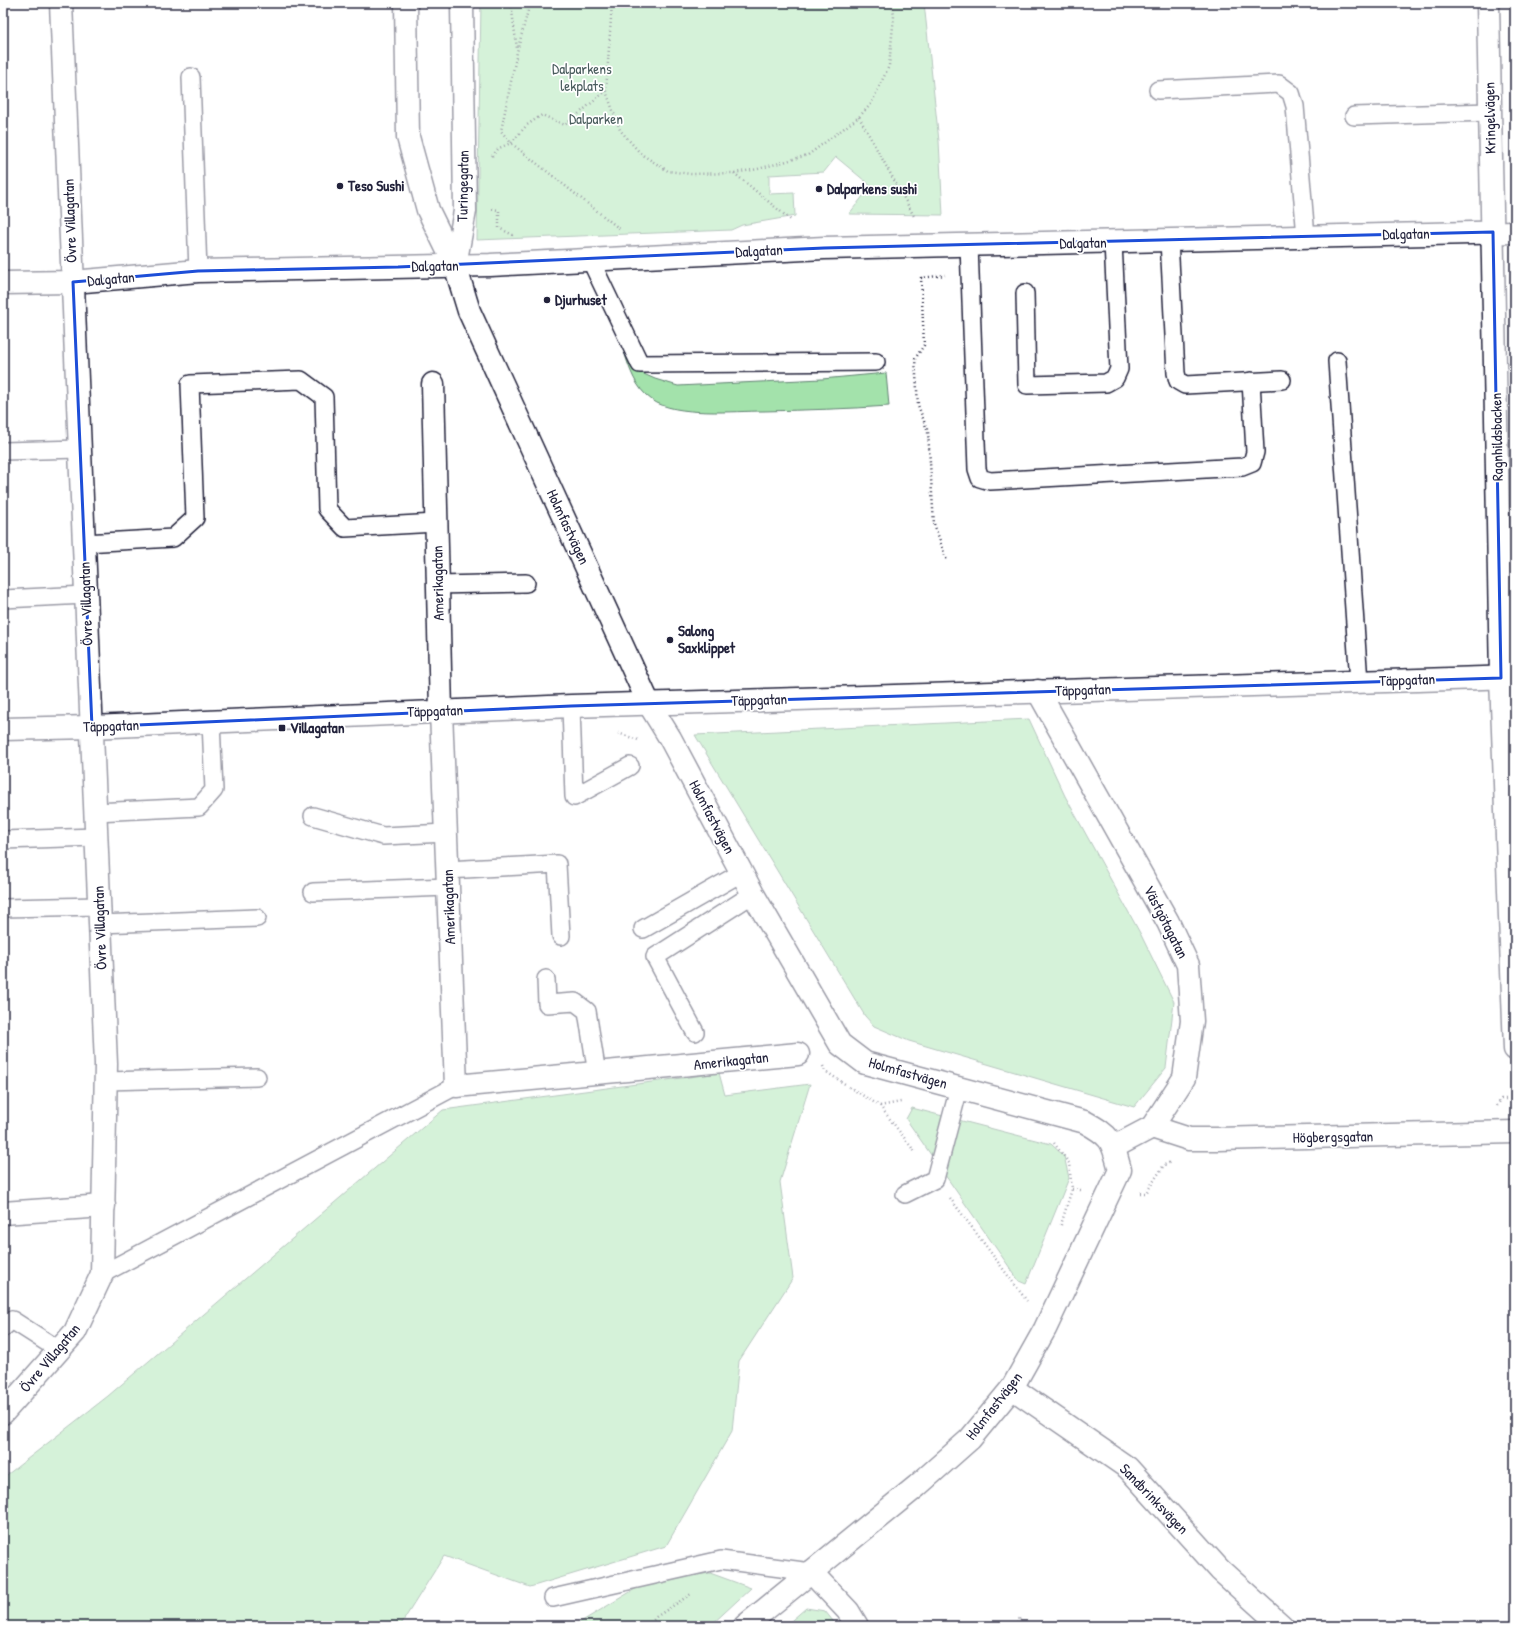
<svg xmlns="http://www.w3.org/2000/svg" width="1518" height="1629" font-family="'Patrick Hand',sans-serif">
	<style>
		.green { fill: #a3e2ab; stroke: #628273 }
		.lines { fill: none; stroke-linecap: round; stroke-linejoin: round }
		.lane-casing { stroke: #22223b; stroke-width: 20 }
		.street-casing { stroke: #22223b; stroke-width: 25 }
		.secondary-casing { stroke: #22223b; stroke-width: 25 }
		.path { stroke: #22223b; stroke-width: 2.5; stroke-dasharray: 1 3; stroke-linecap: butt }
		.lane { stroke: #fff; stroke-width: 17 }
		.street { stroke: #fff; stroke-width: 22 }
		.secondary { stroke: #fff; stroke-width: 22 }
		.marked { fill: none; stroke: #1d4ed8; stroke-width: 3; stroke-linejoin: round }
		.poi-dot { fill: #22223b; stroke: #fff; stroke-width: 1.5 }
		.labels { text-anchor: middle; stroke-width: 3.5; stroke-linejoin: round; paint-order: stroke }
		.park-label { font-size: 15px; fill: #495c5d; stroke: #fff }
		.street-label { font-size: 15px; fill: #22223b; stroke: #fff }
		.poi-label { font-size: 15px; font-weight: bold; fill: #22223b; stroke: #fff; text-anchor: start }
	</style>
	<rect width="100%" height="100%" fill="#fff"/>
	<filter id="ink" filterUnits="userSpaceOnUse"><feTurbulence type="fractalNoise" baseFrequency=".025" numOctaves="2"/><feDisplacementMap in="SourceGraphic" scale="8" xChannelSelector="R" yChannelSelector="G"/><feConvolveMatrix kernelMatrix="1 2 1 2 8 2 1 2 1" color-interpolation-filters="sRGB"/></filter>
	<g filter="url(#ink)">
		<g class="green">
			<polygon points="481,3 924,3 939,141 943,215 849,214 871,186 836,157 824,172 769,175 769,194 794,193 795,216 742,225 731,230 477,240"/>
			<path d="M623 348 637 371 655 379 678 386 822 379 886 373 889 406C847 409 806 410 764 411 735 411 676 417 652 400 635 388 629 368 623 348Z"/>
			<polygon points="1029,719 1065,796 1140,933 1174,1002 1166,1068 1134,1107 909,1041 874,1026 865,1016 695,735"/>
			<polygon points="719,1073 725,1095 810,1084 780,1182 793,1278 739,1361 732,1431 666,1546 530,1587 444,1556 400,1626 3,1626 3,1478 108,1396 443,1110"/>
			<polygon points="912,1108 1051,1144 1064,1156 1069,1178 1026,1284 1019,1281 906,1119"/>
			<polygon points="710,1573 751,1588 710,1626 574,1626 645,1583"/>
			<polygon points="806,1608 825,1611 837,1626 785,1626"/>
		</g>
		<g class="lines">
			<g class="lane-casing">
				<g id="lane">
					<polyline points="191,77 198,271"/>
					<polyline points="1158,90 1279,84 1291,93 1295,106 1306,237"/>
					<polyline points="1354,116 1490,112"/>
					<polyline points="1169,240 1176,373 1178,381 1185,385 1282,380"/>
					<polyline points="969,245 977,469 980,478 990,481 1242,467 1252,463 1255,452 1251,381"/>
					<polyline points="590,259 640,364 876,362"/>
					<polyline points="1025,293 1027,385 1106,383 1115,378 1119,369 1113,242"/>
					<polyline points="1337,361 1359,682"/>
					<polyline points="3,451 80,449"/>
					<polyline points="84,543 173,538 195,518 190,384 301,380 324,397 327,509 345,528 436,523"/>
					<polyline points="438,585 526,583"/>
					<polyline points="3,599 86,595"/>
					<polyline points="571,706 574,797 630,766"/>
					<polyline points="95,812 199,807 214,790 211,722"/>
					<polyline points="313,816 383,836 446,833"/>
					<polyline points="3,840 96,837"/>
					<polyline points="447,870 557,864 561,936"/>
					<polyline points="313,892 448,887"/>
					<polyline points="3,908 99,906"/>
					<polyline points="100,924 257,918"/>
					<polyline points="643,929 741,873"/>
					<polyline points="546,979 547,1004 575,1002 587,1011 597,1074"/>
					<polyline points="695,1032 655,957 753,894"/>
					<polyline points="106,1081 257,1077"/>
					<polyline points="905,1194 935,1179 959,1088"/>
					<polyline points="102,1274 456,1086"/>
					<polyline points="3,1328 12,1320 59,1350"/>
					<polyline points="553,1598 721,1560 811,1572"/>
				</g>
			</g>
			<g class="street-casing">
				<g id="street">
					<polyline points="1488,3 1501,678 1515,1049"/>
					<polyline points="3,283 73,282 198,271 490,265 824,248 1515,232"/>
					<polyline points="433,384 441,711 456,1086 798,1054"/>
					<polyline points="1038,691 1168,922 1188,965 1192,1021 1184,1078 1152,1127 1114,1147"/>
					<polyline points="3,729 92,727 571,706 1515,677"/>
					<polyline points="1152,1127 1189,1139 1218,1139 1515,1132"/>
					<polyline points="3,1213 104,1206"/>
					<polyline points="1012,1388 1128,1468 1220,1570 1282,1626"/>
					<polyline points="3,1413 75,1332 102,1274 106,1064 61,3"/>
					<polyline points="811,1572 848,1611 857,1626"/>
				</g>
			</g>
			<g class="secondary-casing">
				<g id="secondary">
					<path d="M406 3 408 137 428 210 455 265 469 311 649 704 670 738 753 894 840 1044 865 1063 1085 1122C1112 1137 1112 1140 1120 1170L1045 1329 1012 1388 970 1439 917 1486 745 1626"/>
					<polyline points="455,265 465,211 462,3"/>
				</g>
			</g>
			<g class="path">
				<polyline points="511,3 517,49"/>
				<polyline points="530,3 517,52 501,131 511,143 621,230"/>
				<polyline points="612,3 606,91 620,130 641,154 668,171 691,174 734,173 758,169 808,155 859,117 871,104 889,66 894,16 892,3"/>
				<polyline points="859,117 915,218"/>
				<polyline points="492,156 499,148 511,143 527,125 542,115 565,125 606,91"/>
				<polyline points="734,173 792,221"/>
				<polyline points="492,209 499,210 499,228 515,236"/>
				<polyline points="921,277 924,345 915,359 918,405 928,432 934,524 947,561"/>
				<polyline points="921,278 945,275"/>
				<polyline points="618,733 638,740"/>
				<polyline points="823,1066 825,1071 845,1084"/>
				<polyline points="849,1087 880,1106 915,1152"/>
				<polyline points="880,1106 901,1102"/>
				<polyline points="1497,1106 1501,1099 1515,1099"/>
				<polyline points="1054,1143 1069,1163 1072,1189 1060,1228"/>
				<polyline points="1072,1189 1081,1190"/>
				<polyline points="1140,1193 1146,1193 1164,1165 1171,1162"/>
				<polyline points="950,1198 1027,1301"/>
				<polyline points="648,1626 656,1617 691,1594"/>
				<polyline points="1015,1626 1020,1618"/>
			</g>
			<use href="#lane" class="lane"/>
			<use href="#street" class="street"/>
			<use href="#secondary" class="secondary"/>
		</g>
	</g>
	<path d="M0 0H1518V1629H0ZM1493 232 1501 678 571 706 92 727 73 282 198 271 398 267 824 248Z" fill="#fff" fill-opacity=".55" fill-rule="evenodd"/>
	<path class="marked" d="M1493 232 1501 678 571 706 92 727 73 282 198 271 398 267 824 248Z"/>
	<g class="poi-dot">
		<circle cx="340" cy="186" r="4"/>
		<circle cx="819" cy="189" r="4"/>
		<circle cx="547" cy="300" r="4"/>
		<circle cx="670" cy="640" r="4"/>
		<rect x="278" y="724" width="8" height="8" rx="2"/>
	</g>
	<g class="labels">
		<g class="park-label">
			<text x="582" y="74">Dalparkens<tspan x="582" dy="17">lekplats</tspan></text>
			<text x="596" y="124">Dalparken</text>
		</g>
		<g class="street-label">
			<text transform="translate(1490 118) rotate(-91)" y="5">Kringelvägen</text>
			<text transform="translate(463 186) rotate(-89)" y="5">Turingegatan</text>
			<text transform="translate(70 221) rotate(-92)" y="5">Övre Villagatan</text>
			<text transform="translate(1406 234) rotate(-1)" y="5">Dalgatan</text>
			<text transform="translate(1083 243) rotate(-1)" y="5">Dalgatan</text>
			<text transform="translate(759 251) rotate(-3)" y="5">Dalgatan</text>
			<text transform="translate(435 266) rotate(-1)" y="5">Dalgatan</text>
			<text transform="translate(111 279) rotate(-5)" y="5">Dalgatan</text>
			<text transform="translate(1497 437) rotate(-91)" y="5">Ragnhildsbacken</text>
			<text transform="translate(568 527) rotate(65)" y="5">Holmfastvägen</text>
			<text transform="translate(438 583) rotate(-91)" y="5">Amerikagatan</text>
			<text transform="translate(86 604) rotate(-92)" y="5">Övre Villagatan</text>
			<text transform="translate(1407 680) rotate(-2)" y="5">Täppgatan</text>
			<text transform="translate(1083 690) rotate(-2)" y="5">Täppgatan</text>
			<text transform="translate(759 700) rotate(-2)" y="5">Täppgatan</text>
			<text transform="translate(435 711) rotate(-2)" y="5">Täppgatan</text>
			<text transform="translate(111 726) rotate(-2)" y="5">Täppgatan</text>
			<text transform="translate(712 817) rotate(62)" y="5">Holmfastvägen</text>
			<text transform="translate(449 907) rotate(-92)" y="5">Amerikagatan</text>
			<text transform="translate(1166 922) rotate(63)" y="5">Västgötagatan</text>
			<text transform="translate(100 928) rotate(-92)" y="5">Övre Villagatan</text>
			<text transform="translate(731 1061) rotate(-6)" y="5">Amerikagatan</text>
			<text transform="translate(908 1073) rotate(16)" y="5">Holmfastvägen</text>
			<text transform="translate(1333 1137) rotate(-1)" y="5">Högbergsgatan</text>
			<text transform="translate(50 1358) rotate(-50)" y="5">Övre Villagatan</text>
			<text transform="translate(994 1406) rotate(-52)" y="5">Holmfastvägen</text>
			<text transform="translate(1154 1499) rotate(46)" y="5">Sandbrinksvägen</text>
		</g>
		<g class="poi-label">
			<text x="348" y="191">Teso Sushi</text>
			<text x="827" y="194">Dalparkens sushi</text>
			<text x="555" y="305">Djurhuset</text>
			<text x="678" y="636">Salong<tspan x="678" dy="17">Saxklippet</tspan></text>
			<text x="290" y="733">Villagatan</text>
		</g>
	</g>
	<rect width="1518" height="1629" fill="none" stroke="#fff" stroke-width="16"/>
	<rect x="8" y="8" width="1502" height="1613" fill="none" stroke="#22223b" stroke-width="1.5" filter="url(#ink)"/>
</svg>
